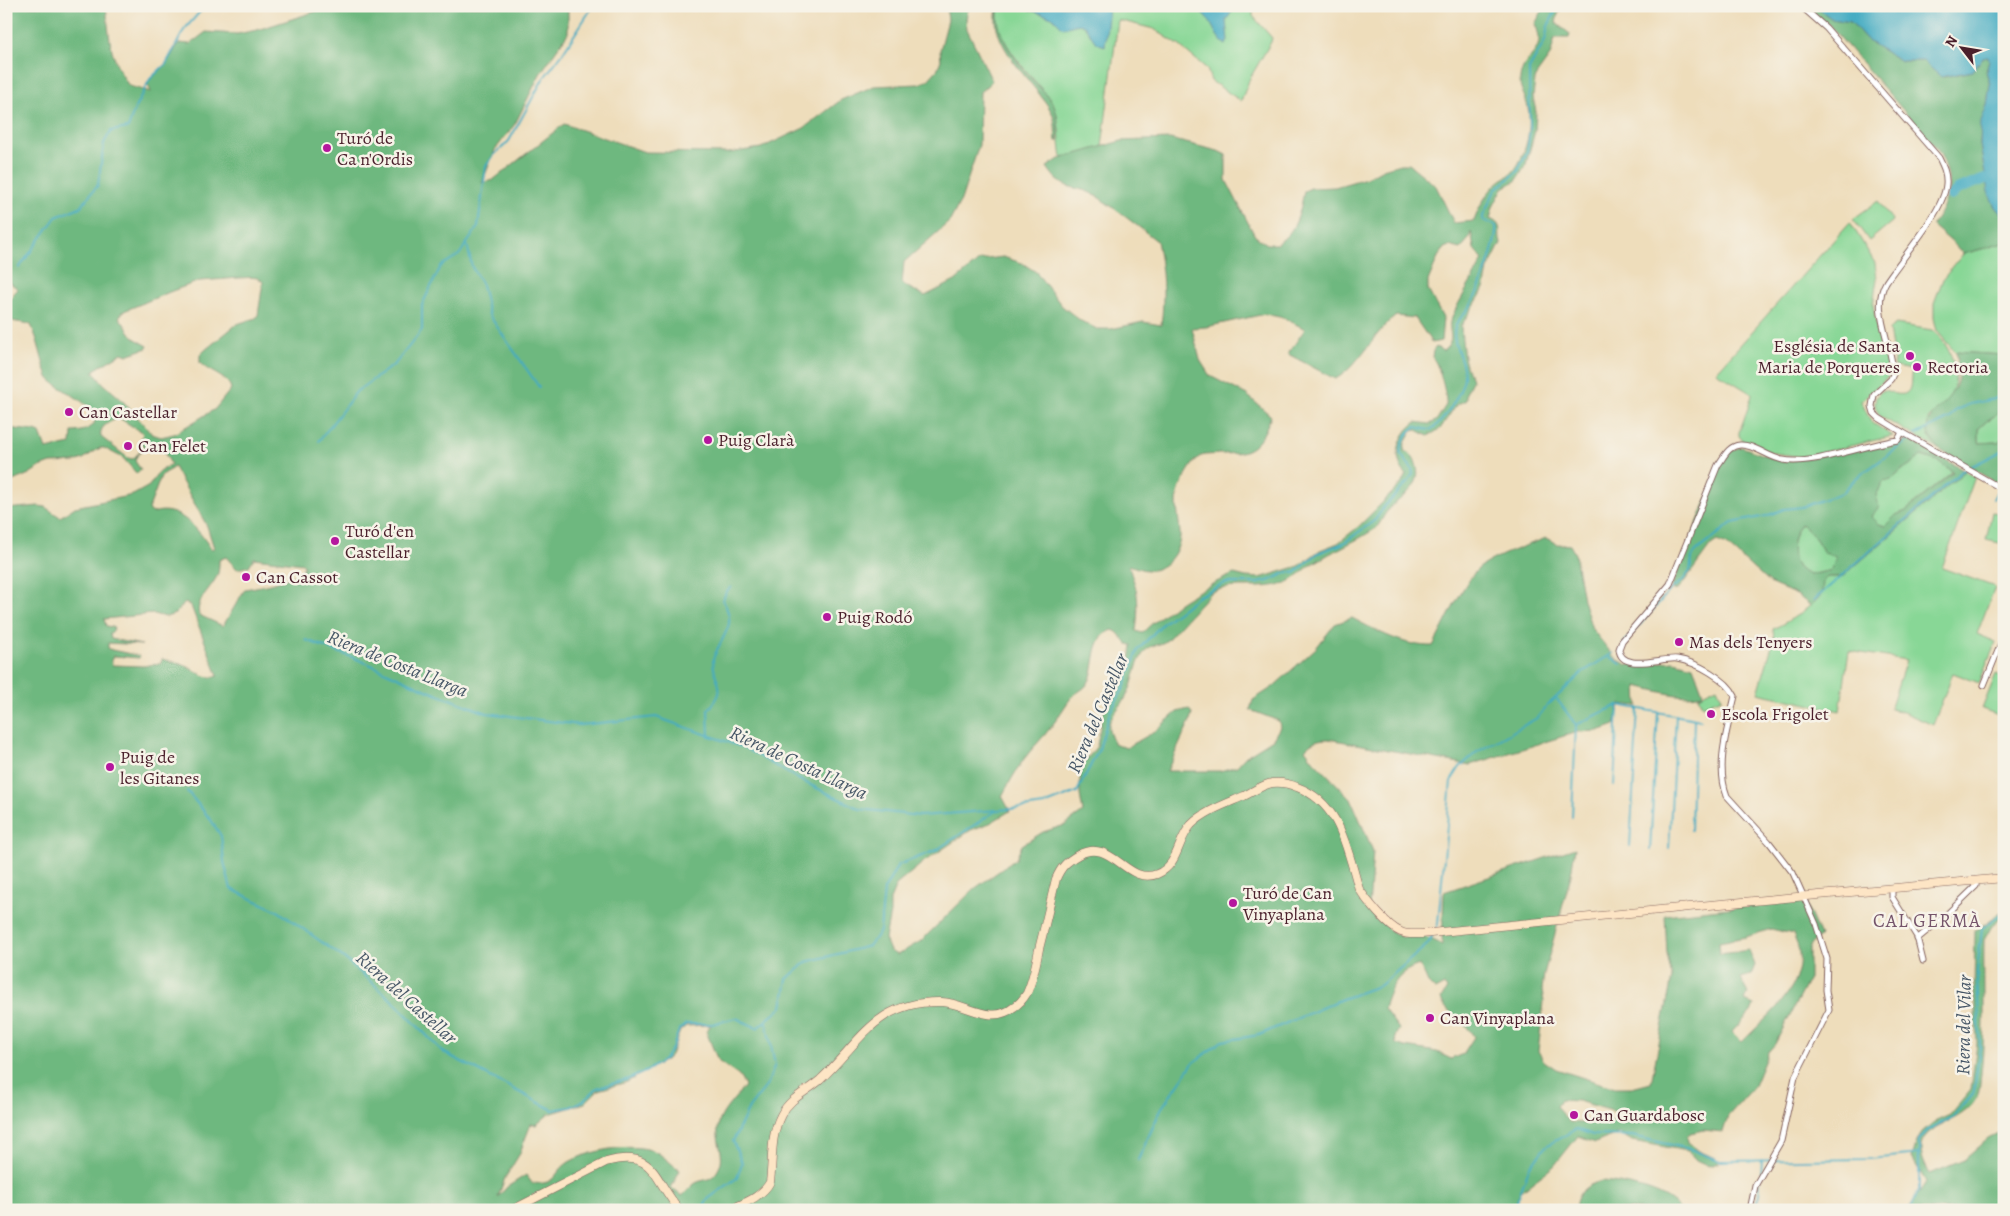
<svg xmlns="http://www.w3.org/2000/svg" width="2010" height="1216" font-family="Alegreya,serif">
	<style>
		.green { fill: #88d796; stroke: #697b60 }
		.forest { fill: #6eb87f; stroke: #5c6c55; fill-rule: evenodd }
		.water { fill: #43abc2; stroke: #466576 }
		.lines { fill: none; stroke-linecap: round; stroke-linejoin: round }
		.stream { stroke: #43abc2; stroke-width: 2 }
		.river { stroke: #43abc2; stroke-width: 10 }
		.minor-casing { stroke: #83625d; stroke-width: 7 }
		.secondary-casing { stroke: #83625d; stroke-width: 9 }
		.minor { stroke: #fff; stroke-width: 5 }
		.secondary { stroke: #fde5c5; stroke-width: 8 }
		.poi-dot { fill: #b5179e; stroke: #f7f3e8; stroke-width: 2 }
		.labels { text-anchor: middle; stroke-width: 5; stroke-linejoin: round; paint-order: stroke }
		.poi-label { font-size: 18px; fill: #4a1f2b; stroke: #f7f3e8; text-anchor: start }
		.water-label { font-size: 19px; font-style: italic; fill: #475767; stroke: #f7f3e8 }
		.neighbourhood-label { font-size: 19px; letter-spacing: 1px; fill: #75546b; stroke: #f7f3e8 }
	</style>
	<rect width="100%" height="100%" fill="#f7f3e8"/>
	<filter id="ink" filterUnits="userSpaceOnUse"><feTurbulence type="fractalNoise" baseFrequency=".02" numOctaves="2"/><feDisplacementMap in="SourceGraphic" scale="10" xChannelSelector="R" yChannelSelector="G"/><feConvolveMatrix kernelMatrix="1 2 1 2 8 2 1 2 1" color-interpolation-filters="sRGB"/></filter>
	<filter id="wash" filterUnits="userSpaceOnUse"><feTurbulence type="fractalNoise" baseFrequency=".0096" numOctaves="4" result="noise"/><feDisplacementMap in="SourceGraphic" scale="20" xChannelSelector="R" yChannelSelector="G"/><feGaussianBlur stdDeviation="1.12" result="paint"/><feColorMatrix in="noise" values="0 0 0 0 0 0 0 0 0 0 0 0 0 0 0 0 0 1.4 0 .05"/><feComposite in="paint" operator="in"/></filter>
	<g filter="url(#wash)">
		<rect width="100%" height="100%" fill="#edb"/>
		<g class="green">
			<path d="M999 6H1253V16L1272 38 1271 42 1250 78 1241 101 1211 81 1207 69 1180 46 1154 29 1118 20 1102 147 1062 158C1059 143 1060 116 1053 105 1038 79 989 41 999 6Z"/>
			<polygon points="1878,201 1893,221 1869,241 1853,219"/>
			<path d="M1850 222 1875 263 1877 279 1873 305 1878 335 1890 370V375L1861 401 1871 422 1893 436 1803 457 1773 453 1744 442 1739 436V432C1742 425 1752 398 1752 394L1716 372Z"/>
			<polygon points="2004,243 2004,355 1955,352 1937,331 1934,318 1934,303 1943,279 1963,254"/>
			<path d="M1896 324 1932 330C1950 344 1963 374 1950 396 1945 405 1935 412 1928 419L1932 442 1940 450 1881 417C1873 407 1872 396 1884 390 1889 391 1892 393 1896 394 1915 397 1909 381 1912 370L1895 367 1889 329Z"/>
			<polygon points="2004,410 2004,437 1998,442 1979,443 1979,428 1988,420"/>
			<path d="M1921 456 1938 461 1953 471 1906 511 1896 515 1885 526 1879 524 1871 516 1874 514 1876 495 1884 481C1894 479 1894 477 1901 471 1907 466 1914 463 1921 456Z"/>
			<path d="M1965 471 1975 477 1942 568 1995 587 1977 634 1996 642 1979 683 1953 673 1933 725 1903 712 1890 709 1906 660 1849 651 1840 711 1758 693 1774 639 1773 629C1791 620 1808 610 1822 594L1823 579 1828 577H1842Z"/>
			<polygon points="1992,512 2004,514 2004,544 1986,540"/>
			<path d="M1801 524C1812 533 1818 541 1824 553L1837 556 1832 570 1810 575C1806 573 1799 570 1797 566 1789 554 1792 535 1801 524Z"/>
			<polygon points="1996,674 2004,677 2004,717 1982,709"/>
			<polygon points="1717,687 1722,698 1702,706 1698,696"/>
		</g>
		<g class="forest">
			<path d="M6 6H106C110 41 109 56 129 86L151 92 147 83 168 61 179 43 190 44 206 32 237 34 257 30 333 6H568V33L540 74 515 124 495 150 482 183 493 180 564 124 645 152 729 153 761 148 804 128 841 100 874 86 919 84 928 80 937 70 941 60 940 50 948 20 946 6H969L966 19 967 29 992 81 980 92 979 145 961 200 950 221 904 262 902 284 925 296 955 281 980 260 1003 257 1022 263 1036 272 1062 306 1081 321 1097 329H1111L1143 322 1161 325C1165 296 1163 269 1157 241 1138 226 1118 211 1098 197 1074 182 1065 195 1047 167L1059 159 1121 141 1170 139 1218 151 1226 155V180L1255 236 1267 244H1276C1297 232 1300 212 1304 191L1311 188 1335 187 1366 178 1383 169 1400 164H1409L1436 186 1454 223 1474 221C1480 205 1487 191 1501 180 1504 178 1508 176 1511 174 1522 163 1528 142 1529 128 1530 119 1529 109 1526 101 1524 94 1519 87 1520 79 1522 54 1549 54 1535 24L1545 6H1563L1558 14 1556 23 1570 34 1569 38H1555L1550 56 1537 74 1535 80 1533 97 1536 112 1535 131 1526 164 1517 180 1503 188 1493 207 1490 219C1505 225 1497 233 1501 243L1488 269 1485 286 1480 296 1461 326C1462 339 1463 367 1471 377L1472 381 1466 393V400L1456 405 1440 429 1428 436 1417 430 1412 431 1405 443 1404 451C1412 454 1414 457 1416 464 1424 487 1402 495 1388 510 1383 516 1381 523 1375 529 1355 542 1334 550 1314 563 1303 570 1295 581 1282 584 1258 591 1231 582 1210 593L1167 640C1160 646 1152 644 1146 650 1134 663 1135 683 1126 697 1121 707 1112 713 1109 724 1108 730 1111 737 1114 743L1126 748 1154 732 1177 712 1189 709 1192 714 1190 721 1167 771H1220L1237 766 1246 756 1273 739 1280 727 1279 721 1250 710 1253 700 1273 687 1316 648 1335 624 1352 618C1377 631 1405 647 1433 646 1445 625 1461 587 1476 571 1488 558 1529 545 1546 538L1557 544 1570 545 1575 554 1583 600 1592 629 1616 659 1628 665 1674 661 1693 666 1703 693C1687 701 1655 690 1637 686L1638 706 1620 704 1615 725 1598 731 1577 732 1470 765 1329 739C1318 739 1312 741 1305 749L1313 760 1351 799 1373 851 1369 909 1391 931 1402 937 1424 936 1442 945 1444 892 1575 848 1571 875 1544 974 1542 990 1544 1002 1538 1051 1544 1061 1556 1069 1615 1088H1632L1651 1083 1672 978 1667 954 1665 915 1802 900 1805 902 1820 936 1809 946V978L1775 1044 1768 1052 1753 1088 1728 1116 1723 1132 1703 1130 1690 1133 1687 1137 1688 1142 1699 1151 1717 1159 1718 1163 1709 1166 1696 1160 1688 1151 1632 1141 1619 1133 1595 1143 1578 1136 1554 1166 1520 1192 1514 1210H1198L1186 1207 1184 1210H6V509L39 506 45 507 60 517 75 507 133 495 149 486 159 472 171 464 164 452 150 445C144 448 136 454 135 461L141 470 137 474 123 458 104 448H100L83 459 75 462 51 463 40 467 29 474 6 484V428L35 431 40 433 46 449 71 444 72 432C85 432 103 426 91 410 83 399 52 385 48 377 41 360 39 341 31 325 23 321 15 324 6 318 6 306 9 298 18 289L6 280ZM1471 231 1474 249 1483 260C1473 280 1460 298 1451 319 1446 331 1458 339 1443 351L1436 347 1433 351 1432 357C1439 364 1447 395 1446 405L1436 421 1430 424 1416 422C1399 434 1391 458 1406 474L1402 483 1358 527 1338 543 1320 550 1299 566 1260 578 1246 577 1234 574C1201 588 1167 608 1142 633L1136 631C1138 616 1139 599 1135 585 1133 578 1130 573 1129 565 1135 567 1142 570 1148 570 1165 572 1181 550 1180 534 1179 513 1172 499 1184 479 1187 473 1194 461 1199 457 1204 454 1213 455 1218 454 1253 454 1259 447 1271 416L1247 395 1210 376 1200 360 1192 328 1206 327 1265 314 1284 318 1305 329 1288 354 1335 379C1352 372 1371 340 1384 327 1387 323 1392 319 1396 316L1415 318 1432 343 1441 341 1443 318 1428 290V281L1438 257 1444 248 1449 246 1460 249 1469 239ZM239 278C247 278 258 275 263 282L258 315 256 318 237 324 205 350 200 355V363C208 372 229 377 231 389L215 409 174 434 161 437 152 434 121 399 104 384 94 373V370L122 353 127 355 147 348 148 346 134 338 119 317 124 311 172 291 200 281ZM119 418 143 433 140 442 145 446 133 459 128 458 101 437C99 426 109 422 119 418ZM174 467 207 526 214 548 211 549C199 529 177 504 153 513L150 511 149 508 161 476ZM226 557 237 569 249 566 254 558 303 564 304 567C295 581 261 586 245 589L223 626 199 615C195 600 211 589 217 576 219 572 219 565 219 560ZM185 603 191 606 218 676C206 681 193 668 183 665 176 662 169 661 162 659L161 663 144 666 112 665 111 660 114 656 139 658 140 656 112 650 108 648V643L142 645 111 639 110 634 114 629 113 627 106 626 104 619 153 614 166 617 175 614ZM1113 630 1117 632 1128 644 1132 645 1130 662 1126 668 1122 684 1108 702 1102 716 1097 746 1080 768V795L1083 812 1065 825 1043 832 1022 845 1016 859 974 889 921 941 897 955 890 951 885 939 890 913V900L896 885 925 861 971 830 990 823 1010 811 1002 796C1009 783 1016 771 1024 759 1032 748 1043 738 1051 727 1058 718 1064 707 1071 698 1076 692 1084 690 1088 683 1098 667 1090 637 1113 630ZM1771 929 1793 934C1795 940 1799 947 1799 953 1804 990 1765 1018 1742 1042L1732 1032 1751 1012 1754 1005 1745 1001 1748 994 1741 978 1751 975 1755 965 1749 950 1720 954 1719 942 1746 937ZM1420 965 1428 983 1435 990 1444 985 1447 989 1441 999C1447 1016 1466 1021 1474 1037L1463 1054 1451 1059 1437 1052 1405 1047 1396 1044 1395 1036 1399 1029 1384 1009C1389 989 1399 970 1420 965ZM711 1025 706 1031 718 1061 739 1076 745 1086C736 1098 719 1113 718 1128 716 1146 728 1156 716 1173 708 1183 701 1178 693 1185 689 1188 686 1193 682 1196L671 1188 680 1170C672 1165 666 1158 658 1153 637 1141 590 1150 569 1162 553 1172 557 1186 532 1183L526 1175 507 1187 498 1197 505 1178 519 1155 531 1124 536 1125 549 1114 585 1103 598 1090 627 1082 666 1060 671 1055 680 1031 686 1026ZM1560 1100 1578 1101 1630 1116 1628 1122 1603 1120 1582 1123 1569 1122 1556 1107Z"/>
			<path d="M998 6H999C992 30 1015 59 1029 76 1037 85 1049 95 1054 106 1059 117 1058 130 1058 141H1056C1055 132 1056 119 1051 111 1035 82 985 43 998 6Z"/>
			<path d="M1806 6H1815L1832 19 1851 22 1869 42 1901 61H1923L1933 70 1944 77 1973 71 1983 57 1988 56 1989 60 1986 71 1990 84 1987 105 1981 129 1980 145 1989 192 1995 207 2003 216 2004 222 2002 224 2004 227V243L1963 254 1955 245 1932 225C1952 198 1954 176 1937 149L1829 25Z"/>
			<path d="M1955 352 2004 355V410L1988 420 1979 428V443L1998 442 2004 437V487L1940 450C1907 418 1948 411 1957 382 1960 375 1957 363 1957 355Z"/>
			<path d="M1911 440 1965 471 1842 577H1828L1823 579 1822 594 1811 606 1797 595 1769 583 1727 545 1717 541 1711 545 1681 586 1675 591 1672 586 1720 466C1726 456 1729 449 1742 447L1783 462ZM1921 456 1938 461 1953 472 1906 511 1896 515 1885 526 1879 524 1871 516 1879 507 1876 495 1884 481C1894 479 1894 477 1901 471 1907 466 1914 463 1921 456ZM1801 524C1812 533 1818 541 1824 553L1836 556 1832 570 1810 575C1806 573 1799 570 1797 566 1789 554 1792 535 1801 524Z"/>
			<path d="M2004 910V916L1992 926 1984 940C1983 984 1986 1030 1981 1074 1980 1081 1980 1091 1977 1097 1960 1132 1898 1120 1930 1174L1964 1160 1988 1139 1998 1134 2004 1137V1210H1908L1926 1182 1912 1158 1916 1144 1922 1132 1934 1122 1950 1115 1971 1090 1977 1042 1974 994 1975 931Z"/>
			<path d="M1602 1181C1624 1183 1667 1190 1680 1210H1575C1576 1192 1586 1185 1602 1181Z"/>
		</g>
		<g class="water">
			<path d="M1028 6H1109L1105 46 1096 43 1084 25C1075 23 1071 27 1063 28L1052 17 1030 10Z"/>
			<path d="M1195 6H1232L1234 8 1226 21 1228 40 1226 45C1217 40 1214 27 1207 18 1204 14 1199 10 1195 6Z"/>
			<polygon points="1815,6 2004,6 2004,221 2003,216 1995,207 1988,192 1980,145 1981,121 1987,105 1990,84 1986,71 1989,60 1988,56 1983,57 1973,71 1941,77 1923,61 1901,61 1869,42 1851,22 1832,19"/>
		</g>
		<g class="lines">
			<g class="stream">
				<polyline points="6,11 8,6"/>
				<polyline points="467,244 472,267 482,285 489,315 539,387"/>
				<polyline points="19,268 56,217 80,207 98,185 104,143 111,131 128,128 135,108 150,79 166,64 184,30 205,6"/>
				<polyline points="1915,435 1950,418 1956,410 1970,404 1994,399 2004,395"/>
				<polyline points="319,441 357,391 395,364 422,330 422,305 441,266 459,255 478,227 486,166 494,155 509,141 543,79 562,54 593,6"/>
				<polyline points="1993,499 2004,479"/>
				<polyline points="1814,600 1962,471 2004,450"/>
				<path d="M306 640 362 661 431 692 487 713 580 725 656 717 745 748 798 779 860 809 920 816 1023 808 1044 805 1077 792 1099 749 1110 712 1124 688 1138 650 1163 623 1197 597 1225 583H1258L1268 581 1288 572 1295 573 1318 553 1344 543 1375 520 1384 507 1409 481 1413 474 1412 469 1400 453C1402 442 1406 432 1416 427L1429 430C1442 426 1463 391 1464 377 1465 360 1451 345 1455 328 1457 319 1468 311 1472 303 1480 290 1498 240 1496 226 1492 223 1487 223 1483 220V216L1495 190 1517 172 1527 153 1530 129 1529 69 1545 41 1548 26 1558 6"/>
				<polyline points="1624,643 1671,589 1683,580 1690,571 1692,558 1696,551 1732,523 1766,516 1784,509 1802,507 1842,493 1856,478 1909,440"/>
				<polyline points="1609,656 1621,664"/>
				<polyline points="1556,698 1576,725 1618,705 1701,720"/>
				<path d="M709 736 708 710C730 686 714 686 713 660 713 657 716 653 717 650 728 627 735 624 723 600L726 592 731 587"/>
				<polyline points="1614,786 1618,705"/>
				<polyline points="187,791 211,820 221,836 224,862 231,889 278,911 344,958 394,1002 443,1052 553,1110 570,1107 583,1101 597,1088 629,1079 647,1071 665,1059 673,1047 679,1030 686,1024 712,1024 736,1018 757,1028 782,1007 787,979 806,962 869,946 880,931 884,890 898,865 935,851 997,810"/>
				<polyline points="1572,817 1576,725"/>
				<polyline points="1691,830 1694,719"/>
				<polyline points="1630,846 1638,708"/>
				<polyline points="1669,848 1676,715"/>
				<polyline points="1650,850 1658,712"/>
				<polyline points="1436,929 1438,924 1451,781 1460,767 1477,752 1537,718 1547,706 1583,672 1613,653"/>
				<polyline points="1138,1160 1161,1109 1193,1063 1222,1041 1259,1035 1342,999 1381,985 1428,944 1432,935"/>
				<polyline points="1761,1173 1762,1160"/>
				<polyline points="702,1210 708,1199 737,1178 742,1163 733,1141 749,1108 767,1085 775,1065 766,1021"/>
				<polyline points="1514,1210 1529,1168 1546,1146 1576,1129 1593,1135 1632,1136 1690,1149 1720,1161 1871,1159 1919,1154"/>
				<polyline points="1754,1210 1759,1195 1760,1180"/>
				<polyline points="1910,1210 1919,1190 1919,1140 1928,1130 1953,1117 1974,1092 1980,1047 1977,972 1982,928 2004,913"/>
			</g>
			<polyline class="river" points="1951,196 1957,190 1985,179"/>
		</g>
	</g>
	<g filter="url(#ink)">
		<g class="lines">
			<g class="minor-casing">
				<g id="minor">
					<path d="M1801 6 1826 28 1939 158C1943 166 1947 174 1946 184 1944 212 1902 257 1886 282 1870 309 1893 345 1893 374L1891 379 1874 395 1872 406 1874 413 1879 418 1902 432 2004 490"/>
					<polyline points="1984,685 2004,636"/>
					<polyline points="1892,888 1892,897 1917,937 1923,961"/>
					<polyline points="1917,939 1945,916 1976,886 1976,880"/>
					<path d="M1750 1210 1755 1186 1781 1141 1795 1077 1829 1010 1826 990 1827 959 1816 924 1793 873 1769 842 1727 796C1715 765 1728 727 1735 696 1727 679 1696 662 1677 659 1662 657 1621 673 1619 649L1622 641 1670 584 1718 465C1724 457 1728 446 1740 445 1754 444 1769 458 1783 460 1812 466 1867 444 1898 440L1902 432"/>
				</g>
			</g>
			<g class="secondary-casing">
				<g id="secondary">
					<path d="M512 1210 606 1162C657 1148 653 1181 680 1210"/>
					<path d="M729 1210C744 1203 762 1197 770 1182 773 1160 770 1136 781 1115 790 1098 806 1092 820 1080 861 1042 876 1000 942 1002 966 1003 991 1026 1014 1007 1019 1004 1024 998 1027 993 1033 980 1036 964 1039 949 1045 926 1050 903 1056 879 1061 867 1066 862 1078 855 1112 836 1126 886 1157 874 1179 865 1177 840 1191 825 1205 811 1226 804 1244 796 1252 792 1262 785 1272 783 1281 782 1288 783 1297 787 1341 803 1347 850 1359 889 1367 901 1388 927 1401 932 1407 935 1414 934 1421 934L1699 906 2004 878"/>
				</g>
			</g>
			<use href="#minor" class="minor"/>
			<use href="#secondary" class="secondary"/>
		</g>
	</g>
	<g class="poi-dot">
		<circle cx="327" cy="148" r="5"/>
		<circle cx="1910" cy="356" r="5"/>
		<circle cx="1917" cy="367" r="5"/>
		<circle cx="69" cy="412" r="5"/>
		<circle cx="708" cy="440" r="5"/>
		<circle cx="128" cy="446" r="5"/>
		<circle cx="335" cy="541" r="5"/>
		<circle cx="246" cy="577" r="5"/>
		<circle cx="827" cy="617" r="5"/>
		<circle cx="1679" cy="642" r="5"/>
		<circle cx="1711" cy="714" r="5"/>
		<circle cx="110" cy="767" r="5"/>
		<circle cx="1233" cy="903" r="5"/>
		<circle cx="1430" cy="1018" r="5"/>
		<circle cx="1574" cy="1115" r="5"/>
	</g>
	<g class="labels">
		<g class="poi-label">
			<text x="337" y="144">Turó de<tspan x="337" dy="21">Ca n'Ordis</tspan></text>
			<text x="1900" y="352" text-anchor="end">Església de Santa<tspan x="1900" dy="21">Maria de Porqueres</tspan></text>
			<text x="1927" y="373">Rectoria</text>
			<text x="79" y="418">Can Castellar</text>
			<text x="718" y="446">Puig Clarà</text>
			<text x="138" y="452">Can Felet</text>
			<text x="345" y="537">Turó d'en<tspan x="345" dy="21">Castellar</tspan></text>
			<text x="256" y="583">Can Cassot</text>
			<text x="837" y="623">Puig Rodó</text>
			<text x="1689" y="648">Mas dels Tenyers</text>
			<text x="1721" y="720">Escola Frigolet</text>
			<text x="120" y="763">Puig de<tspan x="120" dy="21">les Gitanes</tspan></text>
			<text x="1243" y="899">Turó de Can<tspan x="1243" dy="21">Vinyaplana</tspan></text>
			<text x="1440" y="1024">Can Vinyaplana</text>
			<text x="1584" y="1121">Can Guardabosc</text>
		</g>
		<g class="water-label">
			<text transform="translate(398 663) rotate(22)" y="7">Riera de Costa Llarga</text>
			<text transform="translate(1097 713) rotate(-67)" y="7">Riera del Castellar</text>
			<text transform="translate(799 762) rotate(25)" y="7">Riera de Costa Llarga</text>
			<text transform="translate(407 997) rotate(42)" y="7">Riera del Castellar</text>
			<text transform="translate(1963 1025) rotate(-89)" y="7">Riera del Vilar</text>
		</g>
		<g class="neighbourhood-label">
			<text x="1927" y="927">CAL GERMÀ</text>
		</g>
	</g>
	<rect width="2010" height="1216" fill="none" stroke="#f7f3e8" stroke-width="25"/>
	<g transform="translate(1962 48) rotate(301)" stroke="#f7f3e8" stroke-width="4" paint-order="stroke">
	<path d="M0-4L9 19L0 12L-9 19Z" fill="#4a1f2b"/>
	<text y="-8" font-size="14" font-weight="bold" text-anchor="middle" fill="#4a1f2b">N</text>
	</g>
</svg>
